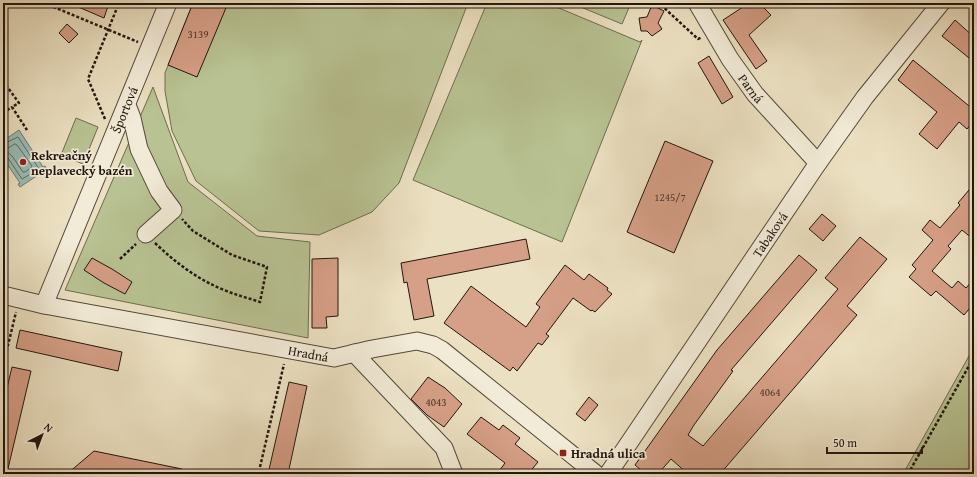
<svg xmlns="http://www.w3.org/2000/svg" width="977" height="477" font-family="'Gentium Book Plus',serif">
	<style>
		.green { fill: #b8c292; stroke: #6d6c50 }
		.water { fill: #98bdb6; stroke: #697a73 }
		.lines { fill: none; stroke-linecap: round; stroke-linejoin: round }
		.shore { stroke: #5d6a62; stroke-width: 1 }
		.building { fill: #d69f87; stroke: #22160f }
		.minor-casing { stroke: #54483c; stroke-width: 19 }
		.path { stroke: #22160f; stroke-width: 2.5; stroke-dasharray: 3 2; stroke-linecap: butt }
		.minor { stroke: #f2ebd7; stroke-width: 17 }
		.poi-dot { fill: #8f2418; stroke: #f2ebd7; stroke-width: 1.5 }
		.labels { text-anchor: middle; stroke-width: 3.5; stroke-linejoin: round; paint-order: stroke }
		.number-label { font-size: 11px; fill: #4f382d }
		.street-label { font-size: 13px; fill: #22160f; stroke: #f2ebd7 }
		.poi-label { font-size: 13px; font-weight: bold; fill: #22160f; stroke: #f2ebd7; text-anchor: start }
	</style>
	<rect width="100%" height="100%" fill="#ebe0c1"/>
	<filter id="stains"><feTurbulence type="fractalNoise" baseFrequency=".005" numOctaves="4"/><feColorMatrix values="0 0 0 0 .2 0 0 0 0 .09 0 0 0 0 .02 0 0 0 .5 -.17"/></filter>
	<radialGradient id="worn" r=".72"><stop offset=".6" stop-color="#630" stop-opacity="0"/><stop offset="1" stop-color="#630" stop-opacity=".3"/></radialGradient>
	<g class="green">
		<polygon points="193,3 468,3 399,183 372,212 319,235 259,231 196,181 172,131 165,91 165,73"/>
		<polygon points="487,3 547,3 640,42 642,40 562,242 413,180"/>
		<polygon points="571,3 631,3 622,24"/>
		<polygon points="153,87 188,182 257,236 310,242 308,338 65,290"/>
		<polygon points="76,118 98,127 83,164 61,155"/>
		<polygon points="974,347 974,474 903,474"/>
	</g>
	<polygon class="water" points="19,130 43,167 45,166 47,169 20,187 18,184 20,183 3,158 3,141"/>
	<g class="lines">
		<g class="shore">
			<polyline points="3,144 18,137 39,169 22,179 8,158 3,157"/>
			<polygon points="15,144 17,145 32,166 31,168 25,172 23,172 12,156 6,151 7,149"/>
		</g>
	</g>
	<g class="building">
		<polygon points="69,3 109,3 104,18"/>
		<polygon points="193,3 228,3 197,77 168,65"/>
		<polygon points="749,3 759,3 771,15 749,35 767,61 756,69 723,20"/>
		<polygon points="652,5 664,11 658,23 662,29 652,36 647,31 641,31 639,18 647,17"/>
		<polygon points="955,20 974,37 974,62 942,36"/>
		<polygon points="67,24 78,34 69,43 59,33"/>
		<polygon points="709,56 733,97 722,104 698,63"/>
		<polygon points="913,60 974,110 974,121 967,129 959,122 937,149 919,134 937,112 898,80"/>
		<polygon points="665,141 713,161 674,253 627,232"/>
		<polygon points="974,184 974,240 962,230 948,246 951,249 932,271 952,288 958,281 966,288 974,279 974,303 964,315 936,291 931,296 909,277 916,269 912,265 933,240 922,230 930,220 940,228 960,205 958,203"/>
		<polygon points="822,214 836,226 823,241 809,229"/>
		<polygon points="860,237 887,259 847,306 857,315 720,474 688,474 671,459 658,474 646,474 635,465 717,350 799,255 817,270 731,370 733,371 694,425 688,435 703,446 838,289 825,278"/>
		<polygon points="526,239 530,259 427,279 434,316 414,320 407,282 404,283 401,263"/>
		<polygon points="92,258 112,269 132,282 125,294 104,283 84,270"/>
		<polygon points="338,258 338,316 326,317 327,328 312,328 312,259"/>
		<polygon points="565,265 584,280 589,274 608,288 607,290 612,294 595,312 592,310 591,311 573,298 546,334 549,336 542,345 538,343 517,371 513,367 510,371 444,323 471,286 526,327 540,307 536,304"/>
		<polygon points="20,330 122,352 118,371 16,348"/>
		<polygon points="12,367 31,371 7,473 3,472 3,405"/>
		<polygon points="428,377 445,388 462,404 444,427 427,415 411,399"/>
		<polygon points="289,382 307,386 288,474 268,474"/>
		<polygon points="589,397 598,405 585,421 576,414"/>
		<polygon points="481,417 499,430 503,425 520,438 515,444 538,462 528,474 497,474 505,463 467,434"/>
		<polygon points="94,451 182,469 182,474 67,474"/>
	</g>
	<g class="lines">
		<g class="minor-casing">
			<g id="minor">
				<path id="s1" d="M697 3 730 59 755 94 818 163"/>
				<polyline points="127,105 132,118 139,149 159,191 173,210 146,234"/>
				<path id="s2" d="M3 295 44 305 334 358 372 349 417 341 433 345 442 350 596 474"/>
				<path id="s3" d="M44 305 168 3"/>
				<polyline points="354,353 444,448 454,474"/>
				<path id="s4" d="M608 474 818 163 865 97 941 3"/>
			</g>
		</g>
		<g class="path">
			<polyline points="3,3 28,3"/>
			<polyline points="44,3 138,42"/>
			<polyline points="661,5 698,39 702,37"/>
			<polyline points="3,81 19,103 12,107 27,130"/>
			<polyline points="3,113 12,107"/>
			<polyline points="105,119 88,79 119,3"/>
			<path d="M155 243C176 263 197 279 224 290 236 295 248 298 260 302L267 267 232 255 193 231 182 219"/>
			<polyline points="120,259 136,244"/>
			<polyline points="3,366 16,312"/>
			<polyline points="260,467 284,364"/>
			<polyline points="908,474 974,357"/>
		</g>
		<use href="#minor" class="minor"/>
	</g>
	<g class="poi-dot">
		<circle cx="23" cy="162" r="4"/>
		<rect x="559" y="449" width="8" height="8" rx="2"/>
	</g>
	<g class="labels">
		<g class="number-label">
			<text x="198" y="38">3139</text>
			<text x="670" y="201">1245/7</text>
			<text x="770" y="396">4064</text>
			<text x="436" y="406">4043</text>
		</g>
		<g class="street-label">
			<text dy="5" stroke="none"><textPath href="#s1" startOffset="101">Parná</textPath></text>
			<text dy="5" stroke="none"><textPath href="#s3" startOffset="211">Športová</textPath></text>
			<text dy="5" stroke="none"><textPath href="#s4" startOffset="289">Tabaková</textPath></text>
			<text dy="5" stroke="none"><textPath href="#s2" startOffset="311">Hradná</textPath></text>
		</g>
		<g class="poi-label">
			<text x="31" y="160">Rekreačný<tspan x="31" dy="15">neplavecký bazén</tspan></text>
			<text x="571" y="458">Hradná ulica</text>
		</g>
	</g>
	<rect width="977" height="477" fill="none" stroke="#ebe0c1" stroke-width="16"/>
	<rect x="4" y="4" width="969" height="469" fill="none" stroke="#22160f" stroke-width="2"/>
	<rect x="8" y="8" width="961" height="461" fill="none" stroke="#22160f"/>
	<g transform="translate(42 435) rotate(42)" stroke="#f2ebd7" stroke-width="3" paint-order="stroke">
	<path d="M0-3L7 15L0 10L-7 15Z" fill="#22160f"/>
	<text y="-6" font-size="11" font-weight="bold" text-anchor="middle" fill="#22160f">N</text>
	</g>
	<path d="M827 447v6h95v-6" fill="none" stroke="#22160f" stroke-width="2"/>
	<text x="833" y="447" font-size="12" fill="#22160f" stroke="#f2ebd7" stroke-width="3" paint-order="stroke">50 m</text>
	<rect width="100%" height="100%" filter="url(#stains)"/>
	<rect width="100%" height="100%" fill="url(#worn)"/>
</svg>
